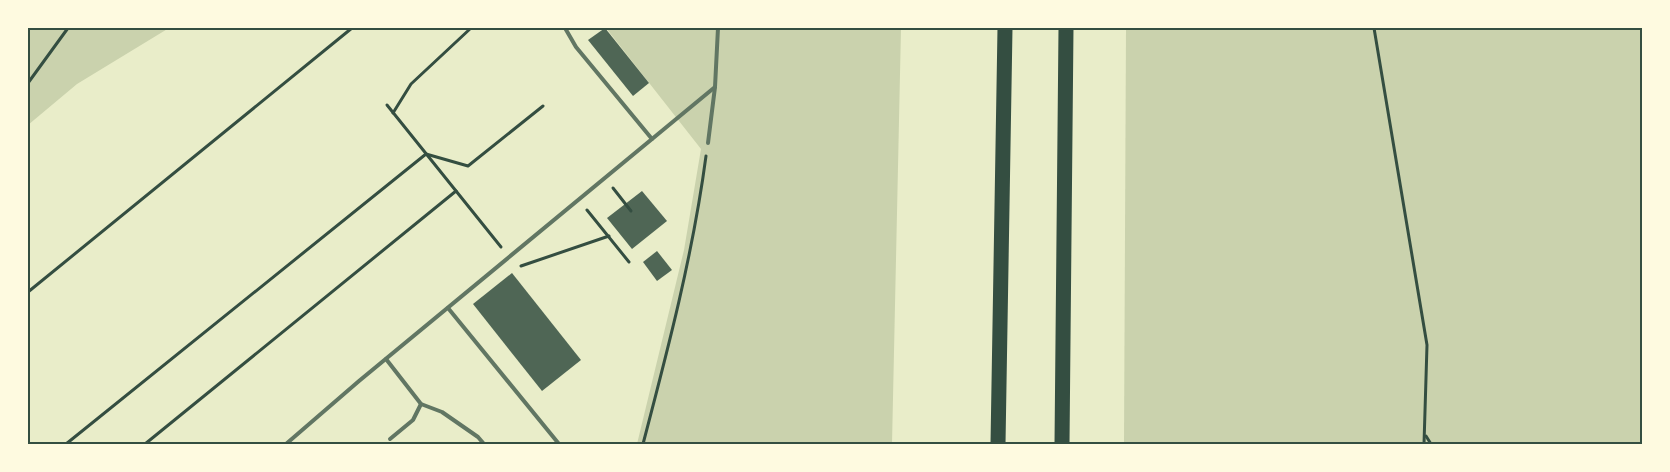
<svg xmlns="http://www.w3.org/2000/svg" width="1670" height="472" font-family="Jost,sans-serif">
	<style>
		.green { fill: #cad2ad }
		.building { fill: #4f6655 }
		.lines { fill: none; stroke-linecap: round; stroke-linejoin: round }
		.path { stroke: #344e41; stroke-width: 3 }
		.service { stroke: #617663; stroke-width: 4 }
		.motorway { stroke: #344e41; stroke-width: 15 }
		.neatline { fill: none; stroke: #344e41; stroke-width: 2 }
	</style>
	<rect width="100%" height="100%" fill="#e9edc9"/>
	<g class="green">
		<polygon points="28,28 169,28 77,84 28,125"/>
		<polygon points="606,28 901,28 892,444 637,444 684,250 701,149"/>
		<polygon points="1126,28 1642,28 1642,444 1124,444"/>
	</g>
	<g class="building">
		<polygon points="605,28 649,83 633,96 588,40"/>
		<polygon points="642,191 667,221 632,249 607,218"/>
		<polygon points="657,251 672,270 657,281 643,262"/>
		<polygon points="512,273 581,360 542,391 473,304"/>
	</g>
	<g class="lines">
		<g class="path">
			<polyline points="1374,28 1427,345 1424,444"/>
			<polyline points="28,83 68,28"/>
			<polyline points="387,105 501,247"/>
			<polyline points="393,113 411,84 471,28"/>
			<polyline points="613,188 631,211"/>
			<polyline points="587,210 629,262"/>
			<polyline points="521,266 609,236"/>
			<polyline points="28,292 352,28"/>
			<polyline points="1426,436 1431,444"/>
			<polyline points="66,444 426,154 468,166 543,106"/>
			<polyline points="145,444 456,191"/>
			<path d="M643 444C668 349 693 254 706 156"/>
		</g>
		<g class="service">
			<polyline points="565,28 576,47 652,139"/>
			<polyline points="708,143 715,87 718,28"/>
			<polyline points="448,308 559,444"/>
			<polyline points="386,359 421,404 442,412 478,437 484,444"/>
			<polyline points="390,439 413,420 421,404"/>
			<polyline points="286,444 359,381 715,87"/>
		</g>
		<g class="motorway">
			<polyline points="998,444 1005,28"/>
			<polyline points="1062,444 1066,28"/>
		</g>
	</g>
	<rect width="1670" height="472" fill="none" stroke="#fefae0" stroke-width="58"/>
	<rect x="29" y="29" width="1612" height="414" class="neatline"/>
</svg>
